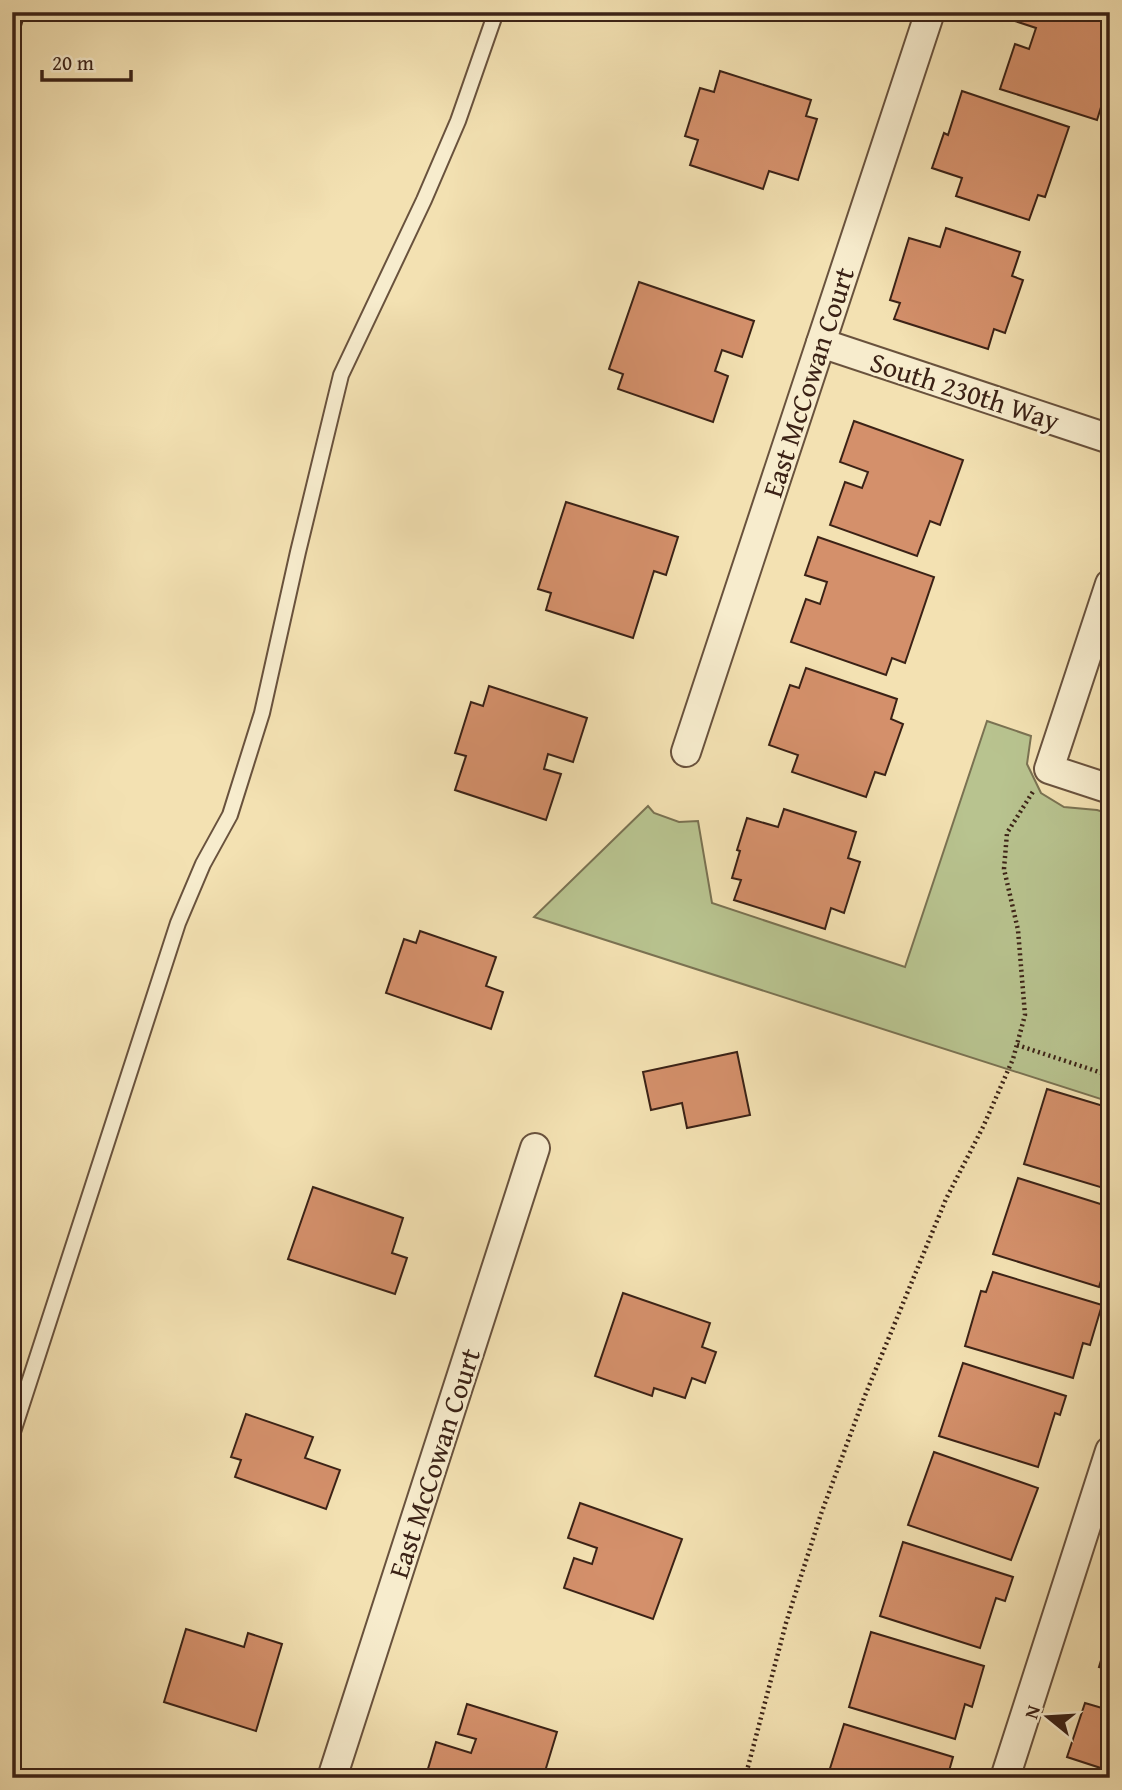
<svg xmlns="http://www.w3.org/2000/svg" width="1122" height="1790" font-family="'Gentium Book Plus',serif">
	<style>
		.green { fill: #b8c38f; stroke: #7a7252; stroke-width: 2 }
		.building { fill: #d4906b; stroke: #3b2216; stroke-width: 2 }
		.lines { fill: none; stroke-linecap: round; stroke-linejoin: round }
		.lane-casing { stroke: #69523d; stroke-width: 18 }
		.street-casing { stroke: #69523d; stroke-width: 32 }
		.path { stroke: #3b2216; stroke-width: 4.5; stroke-dasharray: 2 3.5; stroke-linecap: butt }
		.lane { stroke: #f7eccd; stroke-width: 14 }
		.street { stroke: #f7eccd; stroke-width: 28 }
		.labels { text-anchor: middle; stroke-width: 6; stroke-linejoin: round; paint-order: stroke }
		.street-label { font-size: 28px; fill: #3b2216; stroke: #f7eccd }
	</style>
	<rect width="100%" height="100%" fill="#f3e1b2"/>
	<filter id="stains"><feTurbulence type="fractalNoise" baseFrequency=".00286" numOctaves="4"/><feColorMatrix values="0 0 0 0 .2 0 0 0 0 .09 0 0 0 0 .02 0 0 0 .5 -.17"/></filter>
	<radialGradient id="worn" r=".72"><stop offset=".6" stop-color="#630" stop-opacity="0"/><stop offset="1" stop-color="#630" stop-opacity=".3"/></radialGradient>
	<polygon class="green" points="987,721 1031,736 1027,764 1041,793 1064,807 1097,810 1110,814 1110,1102 534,917 648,806 654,813 679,822 698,821 712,903 905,967"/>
	<g class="building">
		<polygon points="12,12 25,12 21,26 12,24"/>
		<polygon points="219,12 242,12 239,19"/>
		<polygon points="1018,12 1110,12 1110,106 1102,104 1097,120 1000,89 1015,44 1029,49 1036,28 1015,21"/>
		<polygon points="720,71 811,100 806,116 817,119 798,180 769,171 763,189 690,165 698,140 685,136 700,88 714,92"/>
		<polygon points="962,91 1069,127 1045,197 1038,195 1029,220 956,196 962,178 932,168 944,133 948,135"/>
		<polygon points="946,228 1020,252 1012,276 1023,280 1005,333 994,329 988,349 894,319 900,303 890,300 909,238 940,247"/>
		<polygon points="639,282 754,321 742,357 722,350 715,371 728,376 713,422 618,389 623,374 609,369"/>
		<polygon points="854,421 963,460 940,525 930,521 917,556 830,525 845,482 862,488 868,472 840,462"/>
		<polygon points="566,502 678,537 666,575 654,571 633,638 546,610 551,593 538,589"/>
		<polygon points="818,537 934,577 905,663 892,658 886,675 791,642 806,599 820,604 827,582 805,575"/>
		<polygon points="806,668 897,699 891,719 903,724 885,775 875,772 866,797 792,772 798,755 769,745 790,685 799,688"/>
		<polygon points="489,686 587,718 573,762 548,754 544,769 561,774 546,820 455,790 466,756 455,753 471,702 483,706"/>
		<polygon points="784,809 856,832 848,858 860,862 844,913 831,908 825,929 734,900 741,880 732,878 740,851 737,850 747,818 778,827"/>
		<polygon points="420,931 496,957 486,986 503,992 491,1029 386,993 404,939 416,943"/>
		<polygon points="737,1052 750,1115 687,1128 682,1103 651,1110 643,1072"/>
		<polygon points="1047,1089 1110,1108 1110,1190 1024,1164"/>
		<polygon points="1018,1178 1110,1207 1110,1252 1099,1287 993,1254"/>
		<polygon points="313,1187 403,1218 392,1253 407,1258 395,1294 288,1259"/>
		<polygon points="993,1272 1102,1305 1090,1345 1083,1343 1073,1378 965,1346 981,1291 986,1292"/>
		<polygon points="623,1293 710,1323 702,1347 716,1352 705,1383 692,1378 685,1398 654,1388 652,1396 595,1376"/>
		<polygon points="963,1363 1066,1396 1060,1415 1055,1413 1038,1467 939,1436"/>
		<polygon points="246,1414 313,1437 305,1458 340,1470 326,1509 235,1477 241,1460 231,1457"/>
		<polygon points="934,1452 1038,1488 1011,1560 908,1525"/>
		<polygon points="580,1503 682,1539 653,1619 564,1588 574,1558 592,1564 597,1548 568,1538"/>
		<polygon points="903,1542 1013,1577 1005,1601 996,1598 980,1648 880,1616"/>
		<polygon points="186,1629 244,1647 248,1633 282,1644 256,1731 164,1702"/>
		<polygon points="1110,1630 1110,1670 1099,1667"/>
		<polygon points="871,1632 984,1666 972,1707 965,1704 955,1739 849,1707"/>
		<polygon points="1110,1687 1110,1771 1067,1757 1085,1703 1102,1708"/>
		<polygon points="467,1704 557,1732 543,1778 446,1778 427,1772 436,1742 471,1753 476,1739 458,1734"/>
		<polygon points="844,1724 953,1757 947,1778 827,1778"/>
	</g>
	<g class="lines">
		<g class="lane-casing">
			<polyline id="lane" points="12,1435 178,923 203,864 230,815 262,713 298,552 341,375 424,200 458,121 496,12"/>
		</g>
		<g class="street-casing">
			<g id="street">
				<polyline points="821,343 1110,439"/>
				<polyline points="1110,584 1049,769 1110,789"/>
				<polyline points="686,752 930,12"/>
				<polyline points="332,1778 535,1148"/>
				<polyline points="1005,1778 1110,1451"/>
			</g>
		</g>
		<g class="path">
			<polyline points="1017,1045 1099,1072 1110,1077"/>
			<polyline points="745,1778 786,1623 821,1514 864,1398 946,1199 983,1127 1013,1059 1025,1015 1018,930 1004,869 1007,833 1034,790"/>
		</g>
		<use href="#lane" class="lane"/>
		<use href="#street" class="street"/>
	</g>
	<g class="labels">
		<g class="street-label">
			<text transform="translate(808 382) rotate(-72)" y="10">East McCowan Court</text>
			<text transform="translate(965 391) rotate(18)" y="10">South 230th Way</text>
			<text transform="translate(434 1463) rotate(-72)" y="10">East McCowan Court</text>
		</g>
	</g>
	<rect width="1122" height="1790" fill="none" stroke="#f3e1b2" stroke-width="42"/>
	<rect x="14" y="14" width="1094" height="1762" fill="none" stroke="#3b2216" stroke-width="3.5"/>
	<rect x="21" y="21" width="1080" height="1748" fill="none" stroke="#3b2216" stroke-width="2"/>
	<g transform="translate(1048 1717) rotate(288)" stroke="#f7eccd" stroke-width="5" paint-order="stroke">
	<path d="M0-5L12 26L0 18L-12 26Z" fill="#3b2216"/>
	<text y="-10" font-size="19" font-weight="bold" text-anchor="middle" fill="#3b2216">N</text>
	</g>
	<path d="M42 70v10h89v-10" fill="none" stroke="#3b2216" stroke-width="3.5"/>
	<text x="52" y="70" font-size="21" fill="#3b2216" stroke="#f7eccd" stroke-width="5" paint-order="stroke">20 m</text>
	<rect width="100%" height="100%" filter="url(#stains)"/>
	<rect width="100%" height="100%" fill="url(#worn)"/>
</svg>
